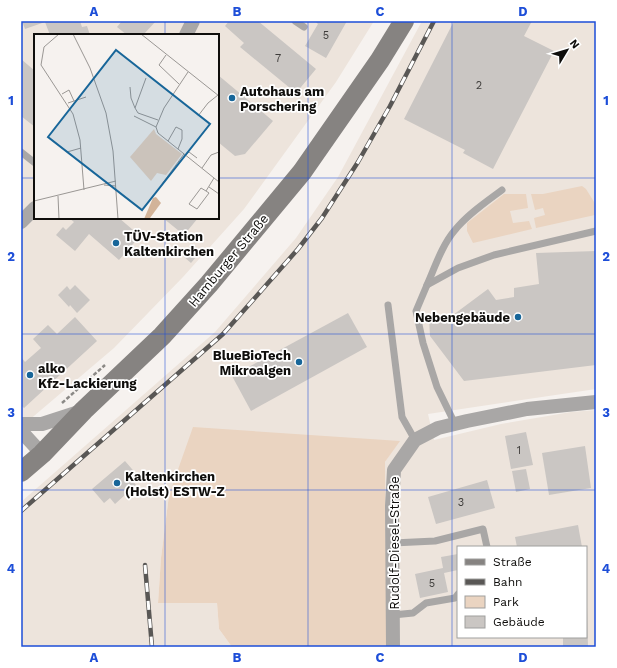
<svg xmlns="http://www.w3.org/2000/svg" width="617" height="668" font-family="'Work Sans',sans-serif">
	<style>
		.built { fill: #ede4dc; fill-rule: evenodd }
		.green { fill: #ead4c1 }
		.building { fill: #cac6c3 }
		.lines { fill: none; stroke-linecap: round; stroke-linejoin: round }
		.path { stroke: #8b8986; stroke-width: 2.5; stroke-dasharray: 4 2; stroke-linecap: butt }
		.lane { stroke: #a9a7a6; stroke-width: 7 }
		.street { stroke: #a9a7a6; stroke-width: 14 }
		.secondary { stroke: #868381; stroke-width: 20 }
		.rail-casing { stroke: #595755; stroke-width: 4.5 }
		.rail { stroke: #fff; stroke-width: 3; stroke-dasharray: 9; stroke-linecap: butt }
		.grid { fill: none; stroke: #1d4ed8; stroke-width: 1; stroke-opacity: 0.55 }
		.poi-dot { fill: #186699; stroke: #fff; stroke-width: 1.5 }
		.labels { text-anchor: middle; stroke-width: 3.5; stroke-linejoin: round; paint-order: stroke }
		.number-label { font-size: 11px; fill: #3e3c3a }
		.poi-label { font-size: 13px; font-weight: bold; fill: #0f0e0c; stroke: #fff; text-anchor: start }
		.street-label { font-size: 13px; fill: #0f0e0c; stroke: #fff }
		.inset-road { fill: none; stroke: #9a9794; stroke-width: 1 }
		.view { fill: #186699; fill-opacity: 0.15; stroke: #186699; stroke-width: 2 }
		.inset-edge { fill: none; stroke: #0f0e0c; stroke-width: 2 }
		.neatline { fill: none; stroke: #1d4ed8; stroke-width: 1.5 }
		.grid-label { font-size: 13px; text-anchor: middle; font-weight: bold; fill: #1d4ed8 }
	</style>
	<rect width="100%" height="100%" fill="#f6f2ef"/>
	<g class="built">
		<path d="M21 21H374L336 82 244 209 183 277 114 348 21 427ZM35 35H218V218H35Z"/>
		<path d="M422 21H596V389L428 414 434 440 501 424 571 412 596 410V647H362L387 646 385 462 399 441 169 495 161 558 158 603H217L219 629 232 647H21V502L215 332 296 238 338 177ZM458 547H586V637H458Z"/>
	</g>
	<g class="green">
		<polygon points="582,186 586,189 596,205 596,219 595,215 536,228 534,218 545,215 543,208 535,210 531,194 543,194"/>
		<polygon points="504,194 526,194 528,208 510,211 513,223 529,221 532,229 473,243 467,231 467,223"/>
		<polygon points="193,427 400,441 385,462 387,646 362,647 232,647 219,629 217,603 158,603 161,558 169,495"/>
	</g>
	<g class="building">
		<polygon points="22,21 80,21 82,27 87,26 90,35 50,35 45,22 25,29"/>
		<polygon points="122,21 156,21 143,35 127,35 117,27"/>
		<polygon points="229,21 258,21 316,69 296,93 240,47 244,43 225,26"/>
		<polygon points="315,21 347,21 326,58 305,46 318,24"/>
		<polygon points="454,21 532,21 524,36 554,51 493,169 463,153 465,150 404,119"/>
		<polygon points="21,59 35,71 35,127 21,116"/>
		<polygon points="218,75 273,121 245,154 235,156 218,142"/>
		<polygon points="69,218 119,218 140,236 119,260 89,234 75,251 56,235 63,227 66,230 74,222"/>
		<polygon points="163,218 198,218 184,235"/>
		<polygon points="192,244 201,251 191,263 183,256"/>
		<polygon points="596,251 596,365 464,381 430,336 429,318 453,315 488,289 496,300 514,297 514,288 539,284 536,253"/>
		<polygon points="75,285 90,300 77,313 70,305 69,307 58,295 67,286 70,290"/>
		<polygon points="348,313 367,347 251,411 232,376"/>
		<polygon points="75,317 97,341 24,408 21,405 21,357 25,362 41,348 33,339 48,325 57,334"/>
		<polygon points="526,432 533,465 511,469 505,436"/>
		<polygon points="585,446 591,488 549,495 542,453"/>
		<polygon points="125,461 138,476 132,480 136,485 115,504 110,498 104,503 92,489"/>
		<polygon points="526,469 530,489 516,492 512,471"/>
		<polygon points="487,480 495,508 436,524 428,497"/>
		<polygon points="578,525 582,547 517,547 515,537"/>
		<polygon points="458,554 458,570 444,573 448,592 420,598 415,574 443,568 441,557"/>
		<polygon points="586,607 587,607 588,647 563,647 563,637 586,637"/>
	</g>
	<g class="lines">
		<polyline class="path" points="62,403 105,365"/>
		<g class="lane">
			<polyline points="295,21 304,27"/>
			<polyline points="21,152 35,163"/>
			<path d="M427 285C435 267 442 245 455 230 468 214 486 202 502 190"/>
			<polyline points="388,305 402,417 415,440"/>
			<polyline points="455,424 437,387 423,343 416,311 427,285 458,268 494,255 596,231"/>
			<polyline points="393,543 435,541 483,529 487,547"/>
			<polyline points="393,615 413,613 426,603 455,598 458,594"/>
		</g>
		<g class="street">
			<polyline points="186,35 193,21"/>
			<polyline points="21,222 35,208"/>
			<polyline points="21,424 42,424 82,411"/>
			<polyline points="21,431 42,454"/>
			<polyline points="393,647 392,506 394,470 415,440 438,428 467,421 527,409 596,402"/>
		</g>
		<polyline class="secondary" points="21,472 42,454 84,410 162,336 209,284 302,172 380,60 404,21"/>
		<g class="rail-casing">
			<g id="rail">
				<polyline points="21,511 223,334 298,249 322,218 358,162 390,106 434,21"/>
				<polyline points="145,565 152,647"/>
			</g>
		</g>
		<use href="#rail" class="rail"/>
	</g>
	<path class="grid" d="M165 21V35M308 21V647M452 21V647M21 178H35M218 178H596M165 218V647M21 334H596M21 490H596"/>
	<g class="poi-dot">
		<circle cx="232" cy="98" r="4"/>
		<circle cx="116" cy="243" r="4"/>
		<circle cx="518" cy="317" r="4"/>
		<circle cx="299" cy="362" r="4"/>
		<circle cx="30" cy="375" r="4"/>
		<circle cx="117" cy="483" r="4"/>
	</g>
	<g class="labels">
		<g class="number-label">
			<text x="326" y="39">5</text>
			<text x="278" y="62">7</text>
			<text x="479" y="89">2</text>
			<text x="519" y="454">1</text>
			<text x="461" y="506">3</text>
			<text x="432" y="587">5</text>
		</g>
		<g class="poi-label">
			<text x="240" y="96">Autohaus am<tspan x="240" dy="15">Porschering</tspan></text>
			<text x="124" y="241">TÜV-Station<tspan x="124" dy="15">Kaltenkirchen</tspan></text>
			<text x="510" y="322" text-anchor="end">Nebengebäude</text>
			<text x="291" y="360" text-anchor="end">BlueBioTech<tspan x="291" dy="15">Mikroalgen</tspan></text>
			<text x="38" y="373">alko<tspan x="38" dy="15">Kfz-Lackierung</tspan></text>
			<text x="125" y="481">Kaltenkirchen<tspan x="125" dy="15">(Holst) ESTW-Z</tspan></text>
		</g>
		<g class="street-label">
			<text transform="translate(228 260) rotate(-50)" y="5">Hamburger Straße</text>
			<text transform="translate(394 543) rotate(-90)" y="5">Rudolf-Diesel-Straße</text>
		</g>
	</g>
	<g transform="translate(34 34)">
		<rect width="185" height="185" fill="#f6f2ef"/>
		<path d="M120 95 122 100 148 120 132 141 123 139 117 147 96 123Z" fill="#ead4c1"/>
		<path d="M122 163 127 169 116 184 110 185 119 164Z" fill="#d2b399"/>
		<path class="inset-road" d="M25 0 10 13 7 31 39 80 46 106 50 156M39 0 56 34 72 79 79 117 84 185M107 0 185 62M132 21 125 31 145 50M154 38 130 74 122 93 124 99 185 148M112 44 101 74 104 79 124 86M96 53 97 64 101 74M28 60 35 56 40 67M34 69 52 63M100 82 122 93M164 82 174 69 184 61M134 107 142 93 148 96V105L144 115M33 118 47 114M152 121 155 118 163 124M168 134 177 121 185 118M128 150 150 120M70 151 82 152M175 153 185 160M172 157 167 154 155 170 163 175 175 159 172 157 180 144M24 162 25 185M0 167 82 147"/>
		<path class="view" d="M82 16 176 90 108 176 14 103Z"/>
		<rect width="185" height="185" class="inset-edge"/>
	</g>
	<rect width="617" height="668" fill="none" stroke="#ffffff" stroke-width="44"/>
	<rect x="457" y="546" width="130" height="92" fill="#ffffff" stroke="#9f9f9e"/>
	<rect x="465" y="559" width="20" height="6" fill="#868381" stroke="#9f9f9e"/>
	<text x="493" y="566" font-size="12" fill="#0f0e0c">Straße</text>
	<rect x="465" y="579" width="20" height="6" fill="#595755" stroke="#9f9f9e"/>
	<text x="493" y="586" font-size="12" fill="#0f0e0c">Bahn</text>
	<rect x="465" y="596" width="20" height="12" fill="#ead4c1" stroke="#9f9f9e"/>
	<text x="493" y="606" font-size="12" fill="#0f0e0c">Park</text>
	<rect x="465" y="616" width="20" height="12" fill="#cac6c3" stroke="#9f9f9e"/>
	<text x="493" y="626" font-size="12" fill="#0f0e0c">Gebäude</text>
	<g transform="translate(567 50) rotate(52)" stroke="#ffffff" stroke-width="3" paint-order="stroke">
	<path d="M0-3L7 15L0 10L-7 15Z" fill="#0f0e0c"/>
	<text y="-6" font-size="11" font-weight="bold" text-anchor="middle" fill="#0f0e0c">N</text>
	</g>
	<rect x="22" y="22" width="573" height="624" class="neatline"/>
	<g class="grid-label">
		<text x="94" y="16">A</text>
		<text x="237" y="16">B</text>
		<text x="380" y="16">C</text>
		<text x="523" y="16">D</text>
		<text x="11" y="105">1</text>
		<text x="606" y="105">1</text>
		<text x="11" y="261">2</text>
		<text x="606" y="261">2</text>
		<text x="11" y="417">3</text>
		<text x="606" y="417">3</text>
		<text x="11" y="573">4</text>
		<text x="606" y="573">4</text>
		<text x="94" y="662">A</text>
		<text x="237" y="662">B</text>
		<text x="380" y="662">C</text>
		<text x="523" y="662">D</text>
	</g>
</svg>
